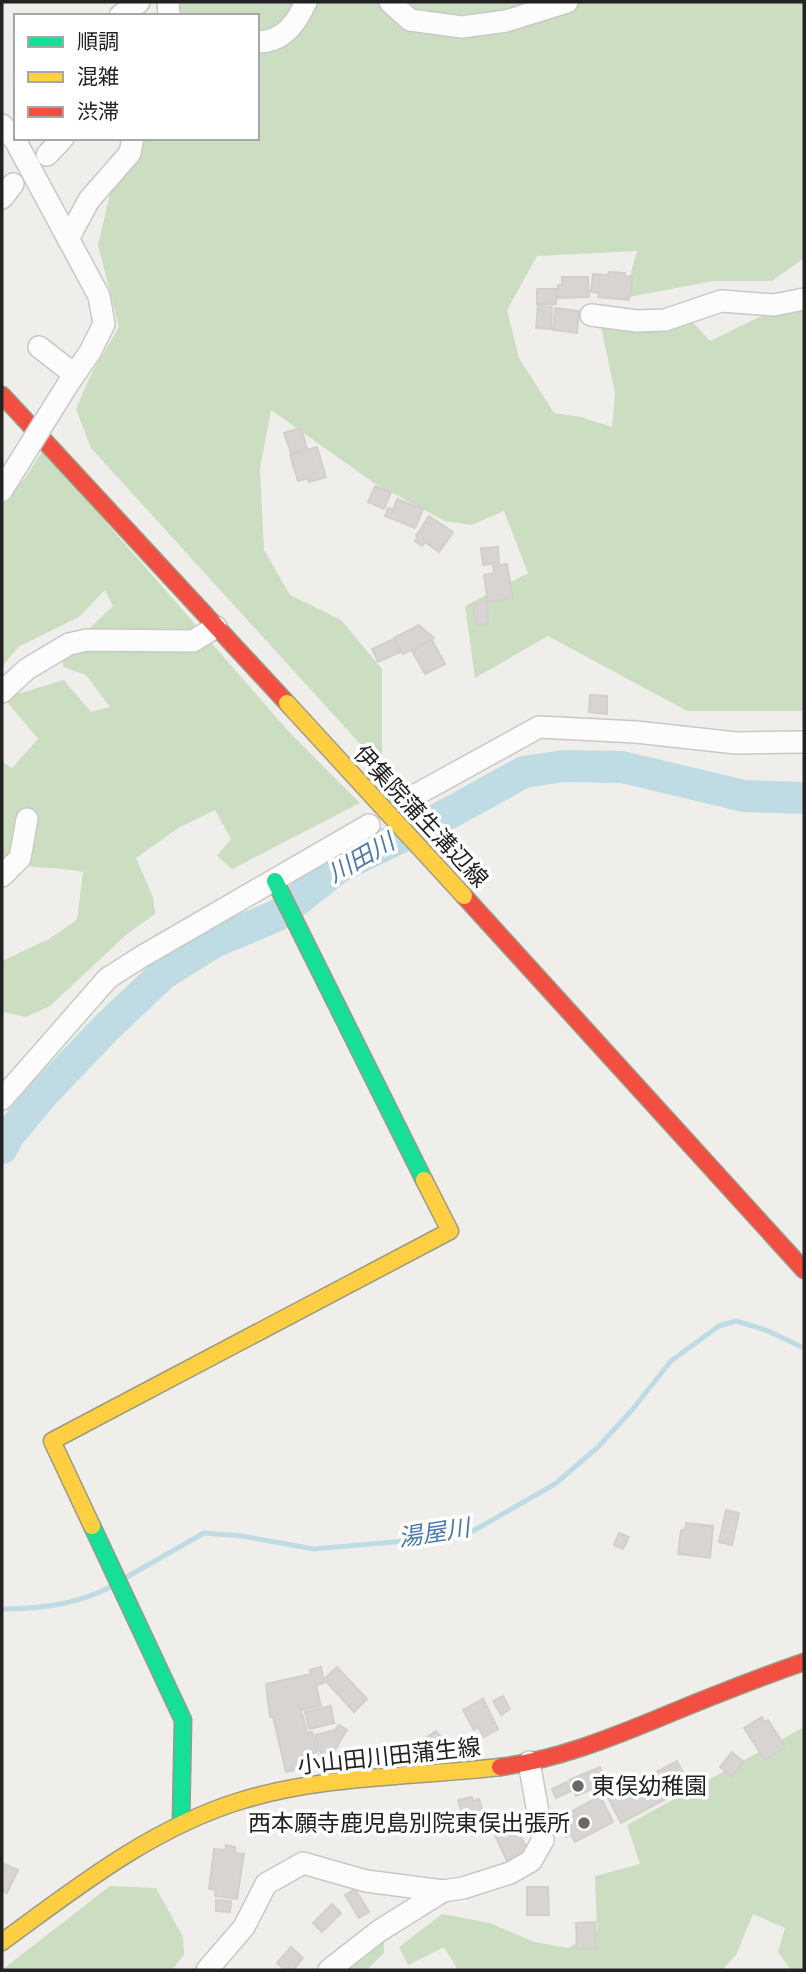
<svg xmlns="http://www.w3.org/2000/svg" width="806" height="1972" font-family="Cabin,'Noto Sans JP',sans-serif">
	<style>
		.forest { fill: #cbdec1 }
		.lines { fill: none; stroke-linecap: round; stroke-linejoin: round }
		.stream { stroke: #bfdbe3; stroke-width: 5 }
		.river { stroke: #bfdbe3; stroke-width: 32 }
		.building { fill: #d7d4d2; stroke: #d3d0cc; stroke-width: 2 }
		.street-casing { stroke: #c9c8c7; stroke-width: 24 }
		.fast-casing { stroke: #999a82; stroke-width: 19 }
		.slow-casing { stroke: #999a82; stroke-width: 19 }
		.jam-casing { stroke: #999a82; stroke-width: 19 }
		.street { stroke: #fdfcfc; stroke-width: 21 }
		.fast { stroke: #16e098; stroke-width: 16 }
		.slow { stroke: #ffcf43; stroke-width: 16 }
		.jam { stroke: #f24e42; stroke-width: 16 }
		.street-bridge-casing { stroke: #c9c8c7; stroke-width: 24; stroke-linecap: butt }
		.slow-bridge-casing { stroke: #a79c86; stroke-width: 19; stroke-linecap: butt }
		.street-bridge { stroke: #fdfcfc; stroke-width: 21 }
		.slow-bridge { stroke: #ffcf43; stroke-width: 16 }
		.poi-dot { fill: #6a6968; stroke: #fff; stroke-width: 2.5 }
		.labels { text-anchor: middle; stroke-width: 7; stroke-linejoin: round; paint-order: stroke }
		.street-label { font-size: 23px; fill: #222; stroke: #fff }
		.poi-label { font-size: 23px; fill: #222; stroke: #fff; text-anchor: start }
		.water-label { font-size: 24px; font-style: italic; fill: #4a7aab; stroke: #fff }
	</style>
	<rect width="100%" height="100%" fill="#f0eeeb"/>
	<g class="forest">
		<polygon points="179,2 804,2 804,258 772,281 713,281 624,298 637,251 537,256 507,310 519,358 554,413 581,417 612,427 615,394 600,321 683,312 710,341 772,311 804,301 804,711 687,711 548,636 475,678 465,606 528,573 504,511 471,525 445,521 374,483 271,410 260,469 264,550 290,595 341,620 382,669 382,768 91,448 76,409 93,370 119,327 98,245 112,185 132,138 257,138 257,16 172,16"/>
		<path d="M43 450 291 734 360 803 232 869 217 856 231 839 215 810 180 827 136 858 153 897 155 914 127 934 50 1006 26 1017 2 1012V961L49 939 77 920 83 872C56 866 28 869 2 862V762L12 768 38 739 4 698 64 680 91 712 110 707 86 675 63 667 62 641 89 629 113 606 105 590 79 617 18 647 2 667V503L25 478Z"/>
		<polygon points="804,1727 804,1970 791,1970 778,1952 785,1928 753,1914 736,1955 722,1970 458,1970 444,1947 408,1965 399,1947 442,1914 490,1923 534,1942 568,1948 597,1931 595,1876 640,1864 627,1825"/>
		<polygon points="110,1886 156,1888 183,1937 184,1955 172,1970 2,1970"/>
		<polygon points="384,1938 384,1953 367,1970 338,1970"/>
	</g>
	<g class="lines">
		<g class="stream">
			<polyline points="125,1578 204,1533 242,1536 314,1549 416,1540 473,1531 555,1484 597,1448 632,1410 671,1361 719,1326 736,1321 766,1330 804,1348"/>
			<path d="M2 1609C37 1609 79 1604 110 1587"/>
		</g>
		<polyline class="river" points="2,1148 8,1136 42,1095 106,1028 163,974 214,942 278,915 339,867 446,815 524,772 564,766 622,767 744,796 804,798"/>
	</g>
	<g class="building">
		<polygon points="609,272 625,273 625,276 633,277 629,300 598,297 599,293 591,292 593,274 608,275"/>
		<polygon points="562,277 588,277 589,297 558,298 558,285 562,285"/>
		<rect x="537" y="289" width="19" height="15"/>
		<polygon points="538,306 552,307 551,329 536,328"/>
		<polygon points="555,308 579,311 577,333 553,330"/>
		<polygon points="301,428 307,448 291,453 284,433"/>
		<polygon points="317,447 326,477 309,482 308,478 298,481 290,455"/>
		<polygon points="375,486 391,492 384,509 368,502"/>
		<polygon points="397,499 423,509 415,528 385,516 388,508 393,510"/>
		<polygon points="429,516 453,532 439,552 425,542 422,546 415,541 418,537 416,536"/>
		<polygon points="498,547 499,563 483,565 481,548"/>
		<polygon points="507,564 513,598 488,602 484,575 494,573 493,566"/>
		<polygon points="474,603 487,603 488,624 475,625"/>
		<polygon points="419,625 434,638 403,654 394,638"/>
		<polygon points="394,639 400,652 378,662 372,649"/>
		<polygon points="432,640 445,664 425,674 412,651"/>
		<polygon points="590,695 607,696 607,714 589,712"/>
		<polygon points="726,1510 739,1513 732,1545 719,1542"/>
		<polygon points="686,1523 713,1526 710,1558 678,1554 681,1530 685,1530"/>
		<polygon points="619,1533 629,1537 623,1549 614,1545"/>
		<polygon points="321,1667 324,1683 316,1685 321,1706 301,1710 307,1733 312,1732 317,1752 301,1756 304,1768 286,1772 273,1717 270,1717 266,1684 311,1674 310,1670"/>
		<polygon points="337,1667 367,1699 354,1712 324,1679"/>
		<polygon points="503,1696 510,1709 501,1715 493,1701"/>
		<polygon points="483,1699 498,1729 484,1737 478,1727 474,1730 463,1710"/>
		<polygon points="331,1706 334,1723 309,1729 305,1712"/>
		<polygon points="762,1717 765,1722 768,1720 785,1747 765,1760 744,1728"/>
		<polygon points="339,1725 347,1730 326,1764 317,1759 322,1751 319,1751 315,1735 335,1730"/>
		<polygon points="436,1731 441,1737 429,1745 424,1739"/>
		<polygon points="732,1752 744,1762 731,1777 720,1767"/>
		<polygon points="677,1761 690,1786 621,1823 608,1798"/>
		<polygon points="600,1767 606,1783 576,1796 569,1780"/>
		<polygon points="567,1782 571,1791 556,1798 552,1789"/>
		<polygon points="600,1796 613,1822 575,1842 571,1835 566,1837 560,1825 565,1823 562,1817"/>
		<polygon points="472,1797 473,1801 479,1799 482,1809 476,1811 478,1819 465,1822 458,1800"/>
		<polygon points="516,1825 527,1849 507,1861 495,1835"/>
		<polygon points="226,1845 235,1847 235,1853 244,1854 237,1899 215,1896 216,1890 209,1889 214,1849 225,1850"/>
		<polygon points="2,1863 18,1870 7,1893 2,1890"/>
		<polygon points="527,1887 548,1887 549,1915 527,1915"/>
		<polygon points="355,1889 369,1912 359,1918 345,1895"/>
		<polygon points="216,1900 231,1901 230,1912 216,1911"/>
		<polygon points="332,1904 341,1913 322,1932 313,1923"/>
		<polygon points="595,1922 596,1948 577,1949 576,1923"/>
		<polygon points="291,1947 303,1958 293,1970 285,1970 277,1963"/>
	</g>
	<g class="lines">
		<g class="street-casing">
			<g id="street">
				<polyline points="168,2 169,16"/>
				<polyline points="390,2 410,20 462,27 506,21 567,2"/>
				<polyline points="120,16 139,2"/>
				<path d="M257 42C283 42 296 24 306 2"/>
				<polyline points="2,125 15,140 99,296 104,324 90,352 68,384"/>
				<polyline points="47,155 63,138"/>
				<polyline points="2,198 13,184"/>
				<polyline points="68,239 89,200 130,153 133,138"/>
				<polyline points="591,315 637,321 665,320 721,301 774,305 804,299"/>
				<polyline points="39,347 74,374"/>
				<polyline points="2,692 27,669 69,644 87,640 193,641 216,627"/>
				<polyline points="401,803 539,727 636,732 736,743 804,742"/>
				<polyline points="2,876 20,858 27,819"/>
				<polyline points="2,1099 108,978 141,957 369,825"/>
				<polyline points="207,1970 244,1927 266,1884 303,1863 366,1881 443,1891 463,1888 510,1873 531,1861 543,1840 529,1762"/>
				<polyline points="329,1970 379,1931 443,1891"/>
			</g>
		</g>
		<g class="fast-casing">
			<g id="fast">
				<polyline points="275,881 424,1180"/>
				<polyline points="92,1526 183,1720 181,1822"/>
			</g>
		</g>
		<g class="slow-casing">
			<g id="slow">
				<polyline points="92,1526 52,1441 450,1231 424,1180"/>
				<path d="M2 1942C77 1887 153 1827 243 1800 326 1775 415 1777 500 1767"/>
			</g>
		</g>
		<g class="jam-casing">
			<g id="jam">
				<polyline points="2,395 287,703"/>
				<polyline points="464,896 804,1270"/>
				<path d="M500 1767C555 1760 608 1739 659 1718 707 1698 755 1679 804 1662"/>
			</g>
		</g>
		<use href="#street" class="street"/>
		<use href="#fast" class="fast"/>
		<use href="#slow" class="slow"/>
		<use href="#jam" class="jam"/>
		<g class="street-bridge-casing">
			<polyline id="street-bridge" points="2,490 68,384"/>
		</g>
		<g class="slow-bridge-casing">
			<polyline id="slow-bridge" points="287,703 464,896"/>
		</g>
		<use href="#street-bridge" class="street-bridge"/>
		<use href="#slow-bridge" class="slow-bridge"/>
	</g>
	<g class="poi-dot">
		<circle cx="578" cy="1786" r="7"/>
		<circle cx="584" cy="1823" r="7"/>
	</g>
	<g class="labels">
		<g class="street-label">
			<text transform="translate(421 816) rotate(47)" y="8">伊集院蒲生溝辺線</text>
			<text transform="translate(389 1756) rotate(-6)" y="8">小山田川田蒲生線</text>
		</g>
		<g class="poi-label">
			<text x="592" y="1794">東俣幼稚園</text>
			<text x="570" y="1831" text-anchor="end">西本願寺鹿児島別院東俣出張所</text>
		</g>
		<g class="water-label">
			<text transform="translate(361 858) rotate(-30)" y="8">川田川</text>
			<text transform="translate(434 1533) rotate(-9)" y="8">湯屋川</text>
		</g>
	</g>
	<rect width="806" height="1972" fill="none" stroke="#222222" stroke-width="7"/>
	<rect x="14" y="14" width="245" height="126" fill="#ffffff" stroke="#a7a7a7" stroke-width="2"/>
	<rect x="28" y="37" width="35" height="10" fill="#16e098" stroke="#a7a7a7" stroke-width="2"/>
	<text x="77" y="49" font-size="21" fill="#222222">順調</text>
	<rect x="28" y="72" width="35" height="10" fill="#ffcf43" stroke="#a7a7a7" stroke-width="2"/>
	<text x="77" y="84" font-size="21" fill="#222222">混雑</text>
	<rect x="28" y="107" width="35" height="10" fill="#f24e42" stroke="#a7a7a7" stroke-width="2"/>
	<text x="77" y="119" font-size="21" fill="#222222">渋滞</text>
</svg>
